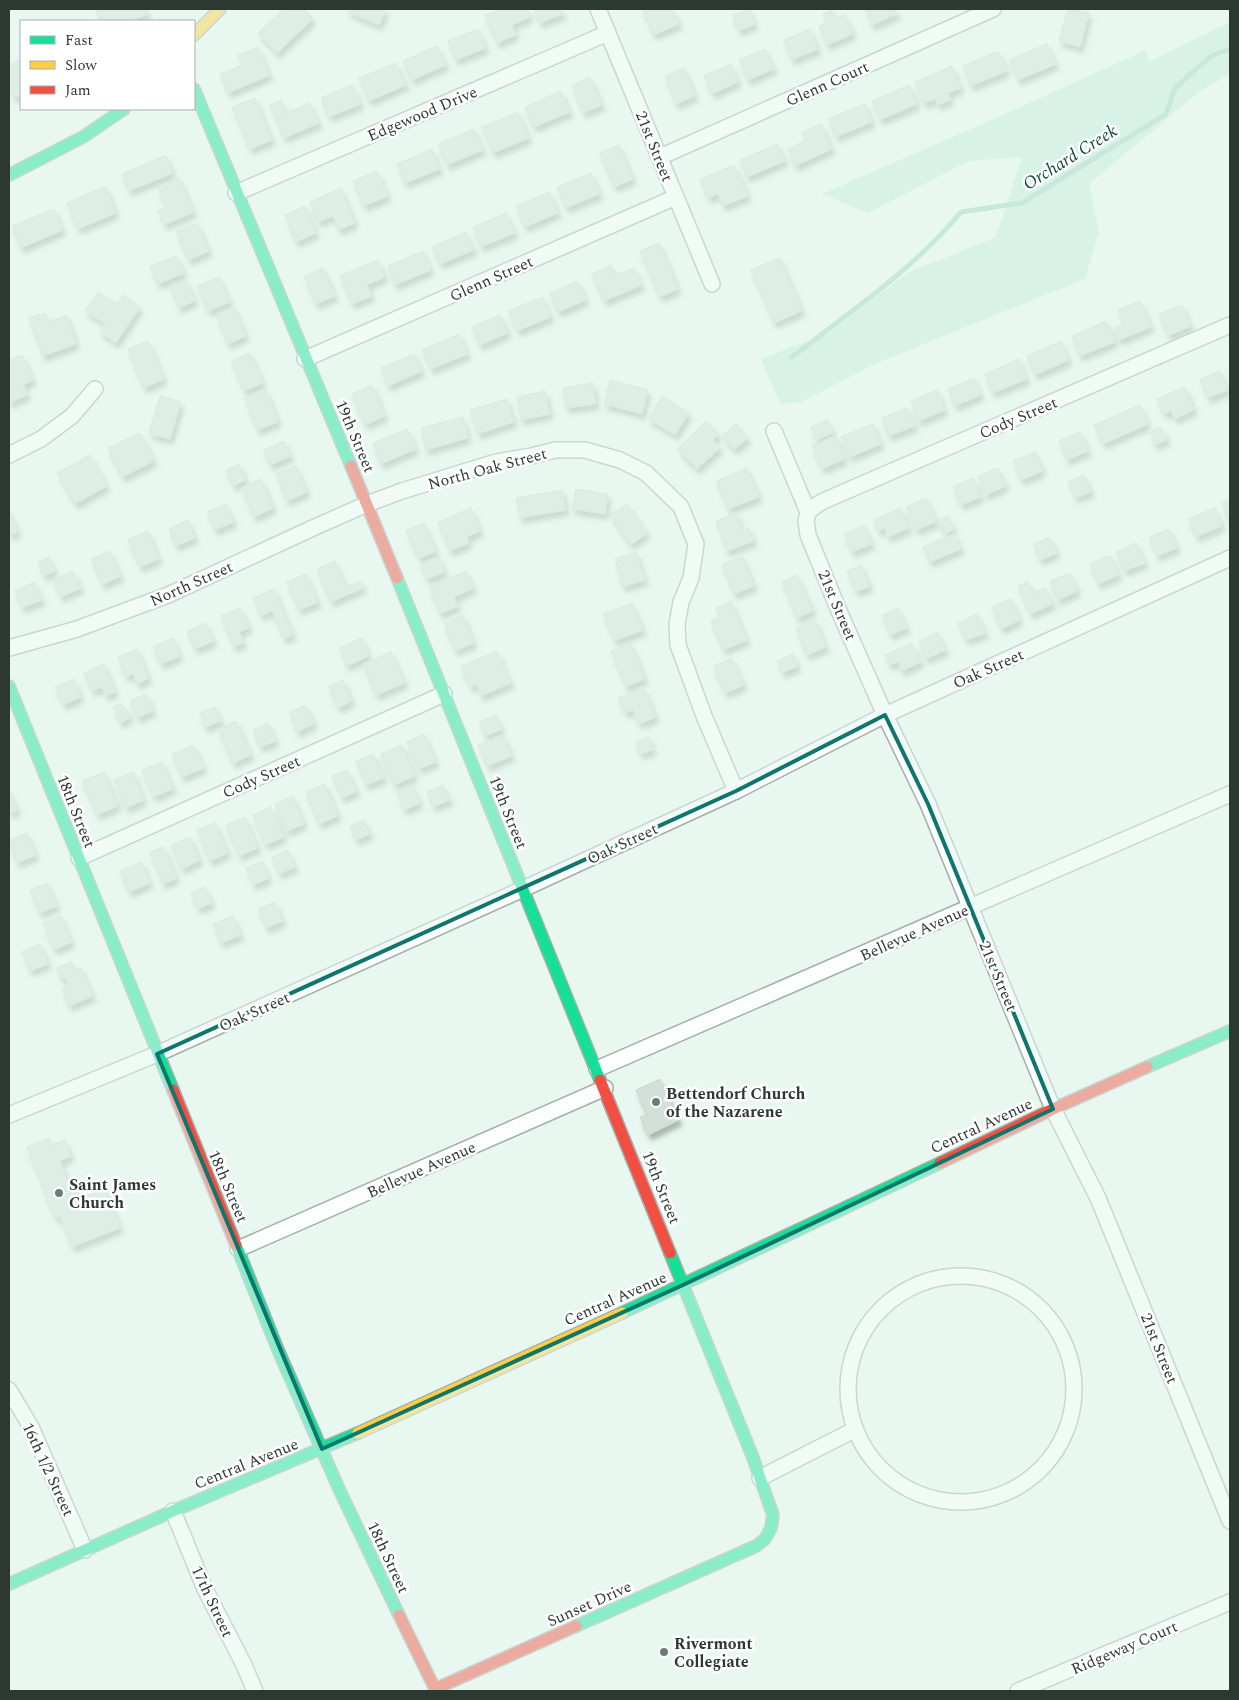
<svg xmlns="http://www.w3.org/2000/svg" width="1239" height="1700" font-family="Spectral,serif">
	<style>
		.green { fill: #c5ecdc }
		.lines { fill: none; stroke-linecap: round; stroke-linejoin: round }
		.stream { stroke: #9fd6c0; stroke-width: 5 }
		.building { fill: #d3e0da; stroke: #cad6d1; filter: url(#shadow) }
		.street-casing { stroke: #a3afaa; stroke-width: 18 }
		.fast-casing { stroke: #a3afaa; stroke-width: 14 }
		.slow-casing { stroke: #a3afaa; stroke-width: 14 }
		.jam-casing { stroke: #a3afaa; stroke-width: 14 }
		.street { stroke: #fcfefd; stroke-width: 15 }
		.fast { stroke: #16e098; stroke-width: 11 }
		.slow { stroke: #ffcf43; stroke-width: 11 }
		.jam { stroke: #f24e42; stroke-width: 11 }
		.marked { fill: none; stroke: #0f766e; stroke-width: 4; stroke-linejoin: round }
		.poi-dot { fill: #6e7b76; stroke: #fff; stroke-width: 2 }
		.labels { text-anchor: middle; stroke-width: 5; stroke-linejoin: round; paint-order: stroke }
		.street-label { font-size: 16px; fill: #2d3833; stroke: #fff }
		.poi-label { font-size: 16px; font-weight: bold; fill: #2d3833; stroke: #fff; text-anchor: start }
		.water-label { font-size: 18px; font-style: italic; fill: #0f4b38; stroke: #fff }
	</style>
	<defs>
		<filter id="shadow"><feDropShadow dx="3" dy="5.5" stdDeviation="2.5" flood-color="#0004"/></filter>
	</defs>
	<rect width="100%" height="100%" fill="#e8f8f1"/>
	<polygon class="green" points="1230,22 1230,74 1200,91 1089,184 1099,232 1085,279 877,363 801,402 780,404 761,359 829,333 907,273 996,237 1022,157 969,161 868,213 822,194 1003,115 1146,50 1149,62"/>
	<g class="lines">
		<path class="stream" d="M792 357C850 312 914 269 961 212L1022 203 1166 114 1175 88 1211 56 1230 49"/>
	</g>
	<g class="building">
		<polygon points="101,9 146,9 148,14 131,21 101,21 96,11"/>
		<polygon points="284,9 303,9 313,19 277,53 258,33"/>
		<polygon points="348,9 386,9 379,25 347,12"/>
		<polygon points="500,9 527,9 530,17 512,25 516,35 497,43 485,15"/>
		<polygon points="534,9 561,9 563,14 540,23"/>
		<polygon points="642,9 672,9 679,24 654,35"/>
		<polygon points="749,9 755,24 739,31 732,15"/>
		<polygon points="865,9 895,9 897,14 872,25"/>
		<polygon points="1068,9 1089,13 1080,47 1059,41"/>
		<polygon points="832,10 836,18 845,15 853,34 827,45 819,26 827,23 823,14"/>
		<polygon points="478,29 486,48 456,60 448,41"/>
		<polygon points="810,29 818,49 792,60 784,40"/>
		<polygon points="1047,44 1056,64 1018,80 1009,60"/>
		<polygon points="437,46 446,65 412,80 403,61"/>
		<polygon points="258,47 270,75 228,93 220,74 242,65 238,55"/>
		<polygon points="765,49 774,69 748,80 739,60"/>
		<polygon points="998,51 1007,71 971,86 963,66"/>
		<polygon points="21,59 21,95 14,98 9,86 9,70 13,68 11,64"/>
		<polygon points="396,63 406,85 369,101 359,78"/>
		<polygon points="731,64 738,82 712,94 704,76"/>
		<polygon points="952,66 961,88 948,93 951,100 938,105 935,99 924,103 915,82"/>
		<polygon points="684,68 695,96 676,104 665,76"/>
		<polygon points="590,77 602,105 583,113 572,85"/>
		<polygon points="352,85 361,104 329,117 321,98"/>
		<polygon points="909,85 917,104 880,120 872,101"/>
		<polygon points="561,91 570,112 534,127 525,107"/>
		<polygon points="255,98 272,140 250,149 232,107"/>
		<polygon points="281,100 286,113 310,103 319,123 284,138 270,105"/>
		<polygon points="865,104 872,122 836,137 828,119"/>
		<polygon points="518,112 529,138 493,153 482,127"/>
		<polygon points="821,124 832,149 795,166 788,149 806,140 802,132"/>
		<polygon points="474,129 483,150 447,165 438,144"/>
		<polygon points="777,144 785,161 747,177 740,160"/>
		<polygon points="619,145 633,179 614,187 600,153"/>
		<polygon points="432,149 440,169 405,183 397,164"/>
		<polygon points="166,155 173,173 129,191 122,174"/>
		<polygon points="734,165 748,196 723,206 718,194 708,198 700,179"/>
		<polygon points="377,171 388,196 364,206 353,181"/>
		<polygon points="591,173 600,194 566,208 557,187"/>
		<polygon points="179,178 194,212 164,225 158,211 166,208 158,187"/>
		<polygon points="105,186 116,213 78,229 67,203"/>
		<polygon points="341,188 355,223 339,230 333,216 318,222 310,202"/>
		<polygon points="549,192 558,213 525,227 516,206"/>
		<polygon points="305,206 316,233 296,242 285,215"/>
		<polygon points="54,209 63,230 21,248 12,226"/>
		<polygon points="506,213 515,233 481,247 473,227"/>
		<polygon points="197,223 209,251 189,260 176,231"/>
		<polygon points="466,232 474,250 440,264 432,247"/>
		<polygon points="659,243 678,289 660,297 640,251"/>
		<polygon points="423,251 431,270 395,285 388,266"/>
		<polygon points="176,256 184,273 158,284 150,266"/>
		<polygon points="780,258 802,311 774,323 751,270"/>
		<polygon points="378,260 385,277 367,285 372,296 352,304 340,276"/>
		<polygon points="611,265 615,276 634,268 642,285 604,301 592,274"/>
		<polygon points="323,268 335,296 316,304 304,276"/>
		<polygon points="219,277 230,302 208,311 197,286"/>
		<polygon points="186,280 195,301 179,308 170,286"/>
		<polygon points="578,281 586,300 558,312 550,293"/>
		<polygon points="98,292 117,304 123,295 140,307 116,343 100,332 105,324 85,311"/>
		<polygon points="543,297 551,317 517,331 508,311"/>
		<polygon points="1140,301 1151,327 1119,340 1114,328 1124,324 1118,310"/>
		<polygon points="1182,305 1191,326 1168,336 1159,314"/>
		<polygon points="234,307 246,336 228,344 216,315"/>
		<polygon points="45,313 48,322 67,315 76,344 43,356 29,318"/>
		<polygon points="500,315 508,333 480,345 472,327"/>
		<polygon points="1106,321 1115,342 1080,356 1072,336"/>
		<polygon points="459,334 468,354 431,369 422,350"/>
		<polygon points="148,341 164,379 144,388 128,349"/>
		<polygon points="1061,341 1069,360 1035,375 1027,356"/>
		<polygon points="250,353 263,383 244,391 231,361"/>
		<polygon points="414,354 422,371 388,386 381,368"/>
		<polygon points="22,355 33,380 23,385 28,395 9,403 9,360"/>
		<polygon points="1019,359 1027,379 993,393 985,374"/>
		<polygon points="1220,371 1228,390 1208,398 1200,379"/>
		<polygon points="974,378 981,395 955,406 948,389"/>
		<polygon points="610,380 648,390 642,414 604,404"/>
		<polygon points="593,383 596,404 566,408 563,388"/>
		<polygon points="372,385 385,416 365,425 352,394"/>
		<polygon points="1185,387 1194,410 1175,419 1171,411 1164,414 1157,399"/>
		<polygon points="266,390 278,422 257,430 245,398"/>
		<polygon points="937,390 945,410 919,421 911,401"/>
		<polygon points="545,391 550,414 521,420 517,397"/>
		<polygon points="160,396 181,402 170,439 149,434"/>
		<polygon points="662,396 689,413 675,435 648,419"/>
		<polygon points="507,399 514,422 478,434 470,410"/>
		<polygon points="1140,405 1148,424 1103,444 1094,425"/>
		<polygon points="907,408 915,426 889,436 881,418"/>
		<polygon points="463,417 468,438 426,450 421,428"/>
		<polygon points="827,420 833,433 816,440 811,427"/>
		<polygon points="706,421 719,434 713,440 720,448 697,469 677,449"/>
		<polygon points="736,424 748,438 734,450 722,436"/>
		<polygon points="873,424 881,444 850,457 841,437"/>
		<polygon points="1161,427 1167,440 1155,445 1150,432"/>
		<polygon points="407,429 416,449 381,464 373,443"/>
		<polygon points="1080,432 1088,451 1067,460 1059,441"/>
		<polygon points="140,433 154,461 122,477 108,448"/>
		<polygon points="835,436 845,459 822,469 812,446"/>
		<polygon points="284,441 291,456 270,465 264,450"/>
		<polygon points="1035,452 1043,471 1021,480 1013,461"/>
		<polygon points="90,455 107,486 75,504 57,473"/>
		<polygon points="239,464 246,480 233,486 226,470"/>
		<polygon points="296,466 307,492 287,501 276,474"/>
		<polygon points="747,468 759,497 728,509 716,481"/>
		<polygon points="998,468 1006,486 986,495 978,476"/>
		<polygon points="1084,475 1091,492 1075,498 1068,482"/>
		<polygon points="973,478 981,497 961,505 953,487"/>
		<polygon points="261,479 273,508 254,517 242,488"/>
		<polygon points="576,489 608,494 605,514 572,509"/>
		<polygon points="562,490 566,510 520,518 516,498"/>
		<polygon points="926,498 936,522 916,530 906,507"/>
		<polygon points="1230,500 1230,523 1222,503"/>
		<polygon points="226,504 234,522 215,530 207,512"/>
		<polygon points="627,504 647,533 631,545 610,515"/>
		<polygon points="471,508 480,531 467,537 469,543 450,551 438,522"/>
		<polygon points="900,508 909,528 888,537 884,528 878,531 874,520"/>
		<polygon points="1215,508 1222,526 1196,537 1188,519"/>
		<polygon points="9,510 18,532 9,535"/>
		<polygon points="736,513 743,531 749,528 754,541 727,551 716,521"/>
		<polygon points="947,516 954,529 945,534 938,521"/>
		<polygon points="188,520 195,538 176,546 169,529"/>
		<polygon points="424,523 436,551 419,559 406,530"/>
		<polygon points="864,525 872,544 852,552 844,534"/>
		<polygon points="1169,529 1177,548 1157,556 1149,537"/>
		<polygon points="148,531 159,559 140,567 128,540"/>
		<polygon points="954,534 961,549 930,562 923,547"/>
		<polygon points="1050,537 1057,553 1040,560 1033,544"/>
		<polygon points="1136,543 1145,563 1125,571 1116,552"/>
		<polygon points="110,551 121,576 102,585 91,559"/>
		<polygon points="636,552 645,580 623,587 615,559"/>
		<polygon points="1110,555 1119,575 1098,584 1090,564"/>
		<polygon points="742,556 754,586 734,594 722,565"/>
		<polygon points="49,557 55,571 44,576 38,562"/>
		<polygon points="439,557 445,572 427,579 420,564"/>
		<polygon points="335,561 346,587 360,581 363,588 331,602 317,569"/>
		<polygon points="861,565 870,586 856,592 847,571"/>
		<polygon points="73,571 81,588 61,597 53,580"/>
		<polygon points="466,571 474,588 454,597 458,606 440,614 429,587"/>
		<polygon points="1070,573 1078,591 1058,600 1050,581"/>
		<polygon points="306,574 318,602 299,610 287,582"/>
		<polygon points="797,575 813,611 797,618 782,582"/>
		<polygon points="34,582 42,600 22,608 15,591"/>
		<polygon points="1028,582 1033,593 1045,588 1053,604 1030,614 1018,586"/>
		<polygon points="274,589 293,635 284,639 272,611 261,616 253,598"/>
		<polygon points="1011,599 1020,620 1001,629 992,607"/>
		<polygon points="731,601 747,640 723,650 711,621 720,617 716,608"/>
		<polygon points="632,603 643,630 614,641 603,614"/>
		<polygon points="240,608 249,628 239,632 244,643 234,647 221,616"/>
		<polygon points="898,608 907,628 890,635 882,615"/>
		<polygon points="977,614 986,633 966,640 958,623"/>
		<polygon points="463,615 474,643 455,651 444,623"/>
		<polygon points="815,620 826,647 807,655 796,628"/>
		<polygon points="206,623 214,641 195,649 187,631"/>
		<polygon points="937,632 946,650 926,659 919,642"/>
		<polygon points="173,638 180,656 161,664 153,647"/>
		<polygon points="362,638 369,656 347,666 339,648"/>
		<polygon points="630,643 645,679 626,687 611,651"/>
		<polygon points="912,643 921,662 902,671 898,662 889,665 885,655"/>
		<polygon points="137,649 149,678 137,684 133,674 126,677 118,657"/>
		<polygon points="497,651 511,683 481,696 477,685 470,687 461,666"/>
		<polygon points="391,652 405,683 376,695 363,664"/>
		<polygon points="793,654 798,666 782,673 777,661"/>
		<polygon points="732,658 744,685 725,693 713,666"/>
		<polygon points="104,664 115,692 106,696 102,687 92,691 84,673"/>
		<polygon points="74,679 81,697 63,705 55,687"/>
		<polygon points="343,680 352,701 338,708 329,686"/>
		<polygon points="643,687 656,717 639,724 633,710 625,713 618,698"/>
		<polygon points="146,694 153,711 137,718 130,701"/>
		<polygon points="121,703 124,709 126,708 130,718 120,723 113,707"/>
		<polygon points="306,705 314,724 297,732 289,712"/>
		<polygon points="215,707 221,721 205,727 200,713"/>
		<polygon points="496,715 502,729 485,736 479,722"/>
		<polygon points="236,721 251,755 233,763 218,729"/>
		<polygon points="268,723 276,741 260,747 253,730"/>
		<polygon points="424,734 436,762 419,769 407,742"/>
		<polygon points="503,735 512,756 487,766 478,745"/>
		<polygon points="649,737 653,750 640,754 635,742"/>
		<polygon points="194,745 204,768 182,777 172,754"/>
		<polygon points="402,745 415,776 394,785 380,754"/>
		<polygon points="373,754 384,778 366,785 356,761"/>
		<polygon points="162,762 173,789 153,797 142,770"/>
		<polygon points="347,770 357,791 342,798 332,776"/>
		<polygon points="104,772 118,806 97,815 82,781"/>
		<polygon points="133,772 144,800 126,808 114,780"/>
		<polygon points="325,784 338,816 319,824 306,792"/>
		<polygon points="443,785 450,800 433,807 427,792"/>
		<polygon points="413,786 420,803 404,810 397,792"/>
		<polygon points="9,790 18,810 9,813"/>
		<polygon points="293,796 304,824 287,831 275,804"/>
		<polygon points="271,807 284,837 265,845 253,815"/>
		<polygon points="245,817 258,848 239,856 226,825"/>
		<polygon points="364,820 370,834 356,840 350,826"/>
		<polygon points="215,823 228,853 210,861 197,830"/>
		<polygon points="27,833 36,855 17,863 9,840"/>
		<polygon points="190,837 200,860 182,869 171,845"/>
		<polygon points="163,847 177,878 163,884 150,852"/>
		<polygon points="288,850 295,867 279,874 272,857"/>
		<polygon points="262,861 269,878 253,885 246,868"/>
		<polygon points="142,862 150,883 129,892 120,871"/>
		<polygon points="47,883 57,906 40,913 30,890"/>
		<polygon points="205,887 212,903 198,909 191,893"/>
		<polygon points="275,902 283,921 266,928 258,909"/>
		<polygon points="61,916 72,942 54,950 43,923"/>
		<polygon points="233,916 241,935 221,943 213,924"/>
		<polygon points="40,944 48,964 30,971 22,952"/>
		<polygon points="72,962 75,970 81,968 93,996 69,1006 62,989 69,986 65,977 61,979 56,968"/>
		<polygon points="660,1079 679,1120 648,1135 640,1117 647,1114 636,1090"/>
		<polygon points="49,1138 52,1145 65,1140 71,1156 60,1161 73,1194 79,1192 81,1198 105,1189 120,1228 72,1247 60,1217 55,1218 27,1147"/>
	</g>
	<g class="lines">
		<g class="street-casing">
			<g id="street">
				<polyline points="598,9 712,284"/>
				<polyline points="660,157 993,9"/>
				<polyline points="236,193 608,33"/>
				<polyline points="305,359 676,197"/>
				<polyline points="774,431 808,512 806,521 808,535 839,611 885,715 928,804 1053,1109 1098,1198 1230,1521"/>
				<polyline points="9,455 41,439 72,416 95,389"/>
				<polyline points="808,512 818,504 828,499 1230,325"/>
				<polyline points="9,648 77,629 168,595 315,527 367,504 402,491 496,462 531,456 555,450 585,450 620,460 646,473 681,507 696,544 691,578 681,602 677,624 678,645 704,716 736,791"/>
				<polyline points="79,858 444,694"/>
				<path d="M597 1069C809 979 1019 885 1230 794"/>
				<polyline points="9,1115 157,1054 523,889 736,791 885,715 1230,558"/>
				<polyline points="238,1249 605,1088"/>
				<circle cx="961" cy="1389" r="113"/>
				<polyline points="9,1390 31,1427 85,1550"/>
				<polyline points="760,1478 854,1430"/>
				<polyline points="173,1511 205,1589 244,1665 255,1691"/>
				<polyline points="1018,1691 1230,1602"/>
			</g>
		</g>
		<g class="fast-casing">
			<g id="fast">
				<polyline points="194,89 351,466"/>
				<polyline points="9,175 83,137 124,109"/>
				<polyline points="397,578 600,1080"/>
				<polyline points="9,686 173,1090"/>
				<polyline points="1147,1067 1230,1031"/>
				<polyline points="236,1245 278,1350 339,1489 399,1615"/>
				<polyline points="622,1313 940,1163"/>
				<polyline points="9,1584 173,1511 358,1433"/>
				<polyline points="576,1626 756,1546 765,1539 771,1528 773,1515 752,1455 670,1253"/>
			</g>
		</g>
		<g class="slow-casing">
			<g id="slow">
				<polyline points="194,35 220,9"/>
				<polyline points="358,1433 622,1313"/>
			</g>
		</g>
		<g class="jam-casing">
			<g id="jam">
				<polyline points="351,466 397,578"/>
				<polyline points="600,1080 670,1253"/>
				<polyline points="173,1090 236,1245"/>
				<polyline points="940,1163 1053,1109 1147,1067"/>
				<polyline points="399,1615 436,1691"/>
				<polyline points="435,1689 576,1626"/>
			</g>
		</g>
		<use href="#street" class="street"/>
		<use href="#fast" class="fast"/>
		<use href="#slow" class="slow"/>
		<use href="#jam" class="jam"/>
	</g>
	<path d="M0 0H1239V1700H0ZM885 715 928 804 1053 1109 683 1285 322 1449 157 1054 736 791Z" fill="#e8f8f1" fill-opacity=".55" fill-rule="evenodd"/>
	<path class="marked" d="M885 715 928 804 1053 1109 683 1285 322 1449 157 1054 736 791Z"/>
	<g class="poi-dot">
		<circle cx="656" cy="1102" r="5"/>
		<circle cx="59" cy="1193" r="5"/>
		<circle cx="664" cy="1652" r="5"/>
	</g>
	<g class="labels">
		<g class="street-label">
			<text transform="translate(827 83) rotate(-24)" y="6">Glenn Court</text>
			<text transform="translate(422 113) rotate(-23)" y="6">Edgewood Drive</text>
			<text transform="translate(655 146) rotate(68)" y="6">21st Street</text>
			<text transform="translate(491 278) rotate(-24)" y="6">Glenn Street</text>
			<text transform="translate(1018 417) rotate(-23)" y="6">Cody Street</text>
			<text transform="translate(356 436) rotate(67)" y="6">19th Street</text>
			<text transform="translate(487 468) rotate(-15)" y="6">North Oak Street</text>
			<text transform="translate(191 583) rotate(-24)" y="6">North Street</text>
			<text transform="translate(838 605) rotate(67)" y="6">21st Street</text>
			<text transform="translate(988 668) rotate(-24)" y="6">Oak Street</text>
			<text transform="translate(261 776) rotate(-24)" y="6">Cody Street</text>
			<text transform="translate(77 811) rotate(68)" y="6">18th Street</text>
			<text transform="translate(509 812) rotate(68)" y="6">19th Street</text>
			<text transform="translate(622 843) rotate(-25)" y="6">Oak Street</text>
			<text transform="translate(914 932) rotate(-24)" y="6">Bellevue Avenue</text>
			<text transform="translate(999 976) rotate(67)" y="6">21st Street</text>
			<text transform="translate(254 1011) rotate(-24)" y="6">Oak Street</text>
			<text transform="translate(981 1125) rotate(-25)" y="6">Central Avenue</text>
			<text transform="translate(421 1169) rotate(-24)" y="6">Bellevue Avenue</text>
			<text transform="translate(229 1186) rotate(67)" y="6">18th Street</text>
			<text transform="translate(662 1187) rotate(68)" y="6">19th Street</text>
			<text transform="translate(615 1298) rotate(-24)" y="6">Central Avenue</text>
			<text transform="translate(1160 1348) rotate(68)" y="6">21st Street</text>
			<text transform="translate(246 1463) rotate(-22)" y="6">Central Avenue</text>
			<text transform="translate(49 1469) rotate(65)" y="6">16th 1/2 Street</text>
			<text transform="translate(389 1557) rotate(65)" y="6">18th Street</text>
			<text transform="translate(213 1601) rotate(65)" y="6">17th Street</text>
			<text transform="translate(589 1603) rotate(-24)" y="6">Sunset Drive</text>
			<text transform="translate(1124 1647) rotate(-23)" y="6">Ridgeway Court</text>
		</g>
		<g class="poi-label">
			<text x="666" y="1099">Bettendorf Church<tspan x="666" dy="18">of the Nazarene</tspan></text>
			<text x="69" y="1190">Saint James<tspan x="69" dy="18">Church</tspan></text>
			<text x="674" y="1649">Rivermont<tspan x="674" dy="18">Collegiate</tspan></text>
		</g>
		<g class="water-label">
			<text transform="translate(1070 157) rotate(-32)" y="6">Orchard Creek</text>
		</g>
	</g>
	<rect width="1239" height="1700" fill="none" stroke="#2d3833" stroke-width="20"/>
	<rect x="20" y="20" width="175" height="90" fill="#ffffff" stroke="#abafad"/>
	<rect x="30" y="36" width="25" height="8" fill="#16e098" stroke="#abafad"/>
	<text x="65" y="45" font-size="15" fill="#2d3833">Fast</text>
	<rect x="30" y="61" width="25" height="8" fill="#ffcf43" stroke="#abafad"/>
	<text x="65" y="70" font-size="15" fill="#2d3833">Slow</text>
	<rect x="30" y="86" width="25" height="8" fill="#f24e42" stroke="#abafad"/>
	<text x="65" y="95" font-size="15" fill="#2d3833">Jam</text>
</svg>
